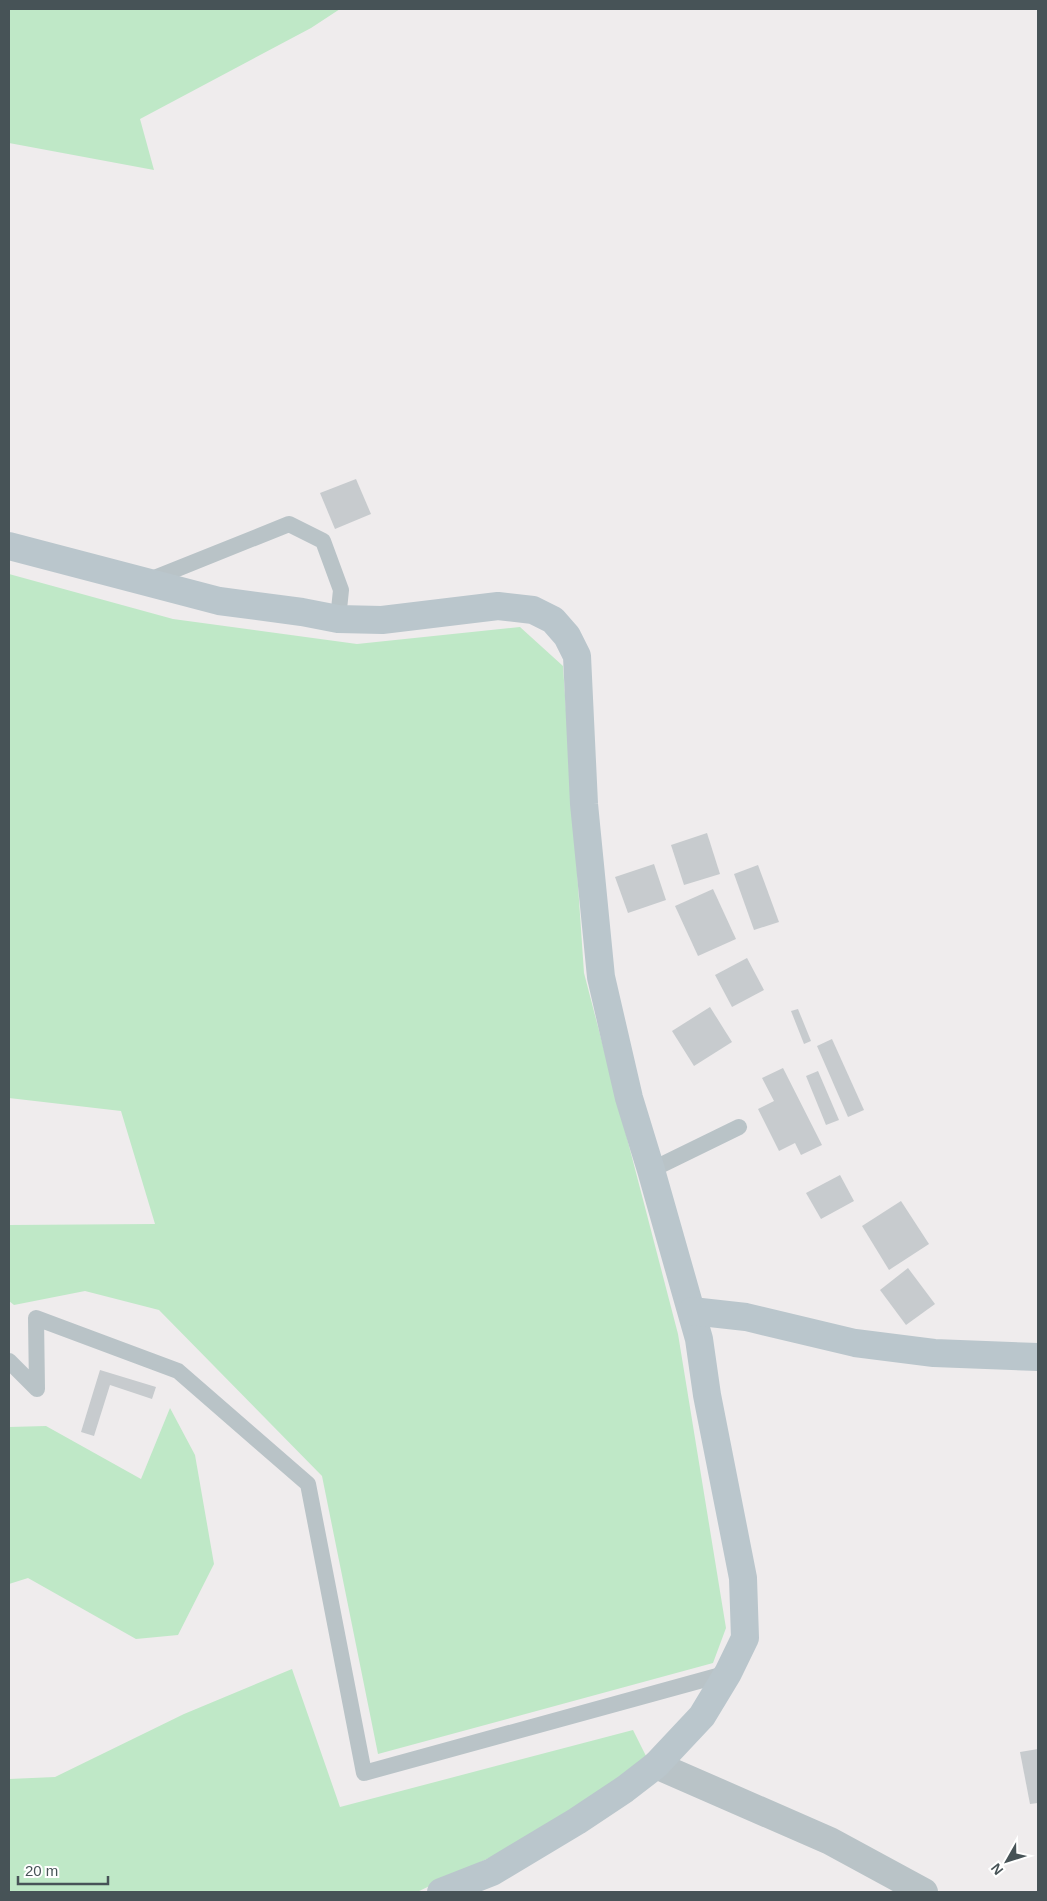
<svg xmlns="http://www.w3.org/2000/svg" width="1047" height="1901" font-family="Arial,sans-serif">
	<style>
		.green { fill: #bfe8c7 }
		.building { fill: #c7cbce }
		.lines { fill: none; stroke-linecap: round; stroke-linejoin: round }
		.lane { stroke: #b9c3c7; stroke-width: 16 }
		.street { stroke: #b9c3c7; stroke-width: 28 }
		.secondary { stroke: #bac6cc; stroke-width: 28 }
	</style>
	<rect width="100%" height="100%" fill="#efeced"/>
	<g class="green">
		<polygon points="9,9 340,9 311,28 140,119 154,170 9,143"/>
		<polygon points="9,574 173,619 357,644 520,627 563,666 584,973 678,1334 726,1628 713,1663 378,1754 322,1476 159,1310 85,1291 14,1305 9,1301 9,1225 155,1224 121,1111 9,1098"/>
		<polygon points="170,1408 195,1455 214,1564 178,1635 136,1639 28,1578 9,1584 9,1427 46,1426 141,1479"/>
		<polygon points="292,1669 340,1807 633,1730 647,1758 552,1828 417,1892 9,1892 9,1779 55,1777 184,1714"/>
	</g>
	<g class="building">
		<polygon points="356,479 371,514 335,529 320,493"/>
		<polygon points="707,833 720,874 684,885 671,845"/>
		<polygon points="654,864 666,900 628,913 615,877"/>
		<polygon points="758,865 779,922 754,930 734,874"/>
		<polygon points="713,889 736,939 698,956 675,906"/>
		<polygon points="747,958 764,990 732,1007 715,975"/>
		<polygon points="710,1007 732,1042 694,1066 672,1031"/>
		<polygon points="798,1009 811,1041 804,1044 791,1011"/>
		<polygon points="832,1039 864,1110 848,1117 817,1046"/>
		<polygon points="783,1068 822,1145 801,1155 795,1143 779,1151 758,1109 774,1101 762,1078"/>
		<polygon points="818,1071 839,1120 826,1125 806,1076"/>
		<polygon points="840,1175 854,1201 821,1219 806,1193"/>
		<polygon points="901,1201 929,1244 889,1270 862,1226"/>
		<polygon points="908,1268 935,1304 906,1325 880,1290"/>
		<polygon points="100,1370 156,1387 152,1399 110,1385 94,1436 81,1432"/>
		<polygon points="1038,1749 1038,1803 1030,1804 1020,1752"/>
	</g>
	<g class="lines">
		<g class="lane">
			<polyline points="147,581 289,524 323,541 341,590 338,619"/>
			<polyline points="651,1170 739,1127"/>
			<polyline points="9,1361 37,1389 36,1318 178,1371 308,1484 364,1773 728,1673"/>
		</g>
		<polyline class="street" points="656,1765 830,1841 924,1892"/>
		<g class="secondary">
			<polyline points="9,546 219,601 302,612 338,619 382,620 498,606 533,610 553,620 567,636 577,656 584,804 601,977 629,1098 651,1170 699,1339 707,1395 743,1578 745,1638 728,1673 702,1716 656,1765 625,1789 577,1821 492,1872 441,1892"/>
			<polyline points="692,1311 746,1317 855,1343 934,1353 1038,1357"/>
		</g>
	</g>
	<rect width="1047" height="1901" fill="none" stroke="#475357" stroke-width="20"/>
	<g transform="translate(1007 1861) rotate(231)" stroke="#ffffff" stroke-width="4" paint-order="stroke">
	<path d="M0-4L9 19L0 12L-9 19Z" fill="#475357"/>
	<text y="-8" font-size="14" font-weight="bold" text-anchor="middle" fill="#475357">N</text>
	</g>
	<path d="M18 1876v8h90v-8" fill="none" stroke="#475357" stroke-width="2.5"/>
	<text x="25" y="1876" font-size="15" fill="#475357" stroke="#ffffff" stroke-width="4" paint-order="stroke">20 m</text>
</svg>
